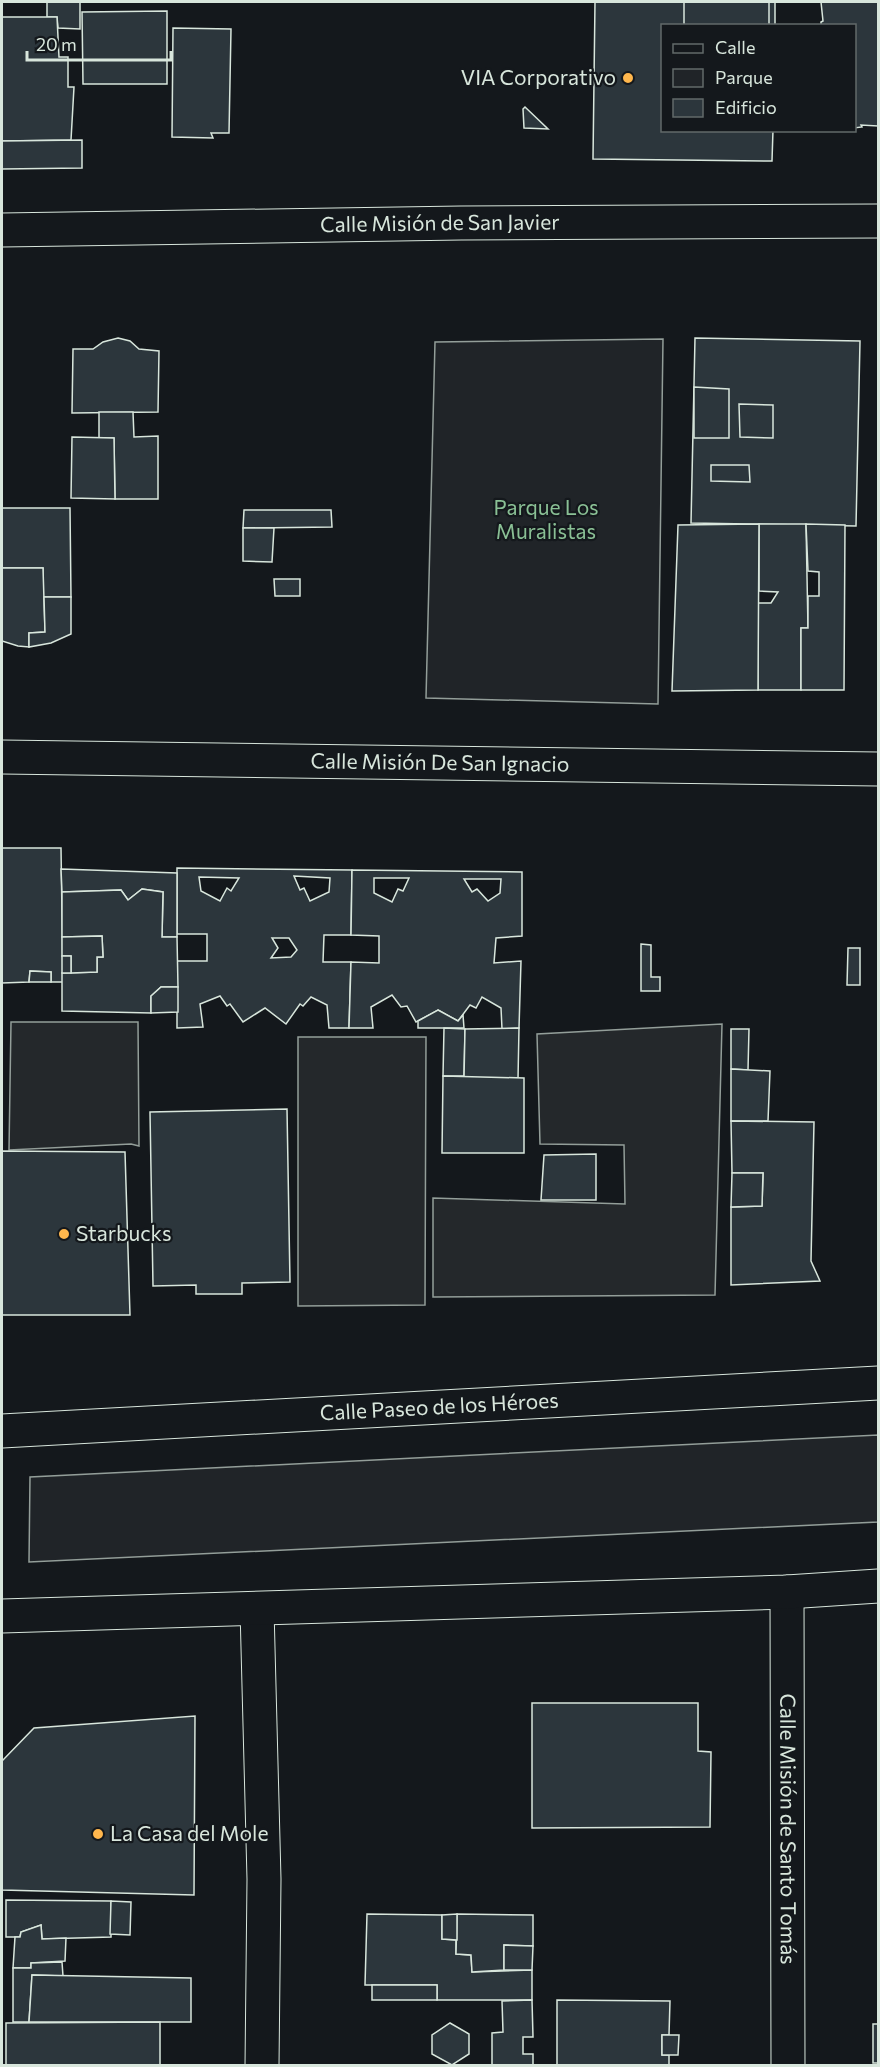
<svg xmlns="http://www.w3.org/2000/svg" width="880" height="2067" font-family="Commissioner,sans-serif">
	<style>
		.green { fill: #202428; stroke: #939e99; stroke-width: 1.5 }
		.parking { fill: #24282b; stroke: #939e99; stroke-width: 1.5 }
		.building { fill: #2c363c; stroke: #d8e6dc; stroke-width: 1.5; fill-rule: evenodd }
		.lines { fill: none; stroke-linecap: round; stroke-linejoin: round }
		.minor-casing { stroke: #d8e6dc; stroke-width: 35 }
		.major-casing { stroke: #d8e6dc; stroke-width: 35 }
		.minor { stroke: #14181c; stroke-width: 33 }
		.major { stroke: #14181c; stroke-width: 33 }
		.poi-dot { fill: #ffb74d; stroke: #14181c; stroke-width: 2 }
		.labels { text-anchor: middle; stroke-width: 4.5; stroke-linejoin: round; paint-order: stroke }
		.poi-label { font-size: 21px; fill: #d8e6dc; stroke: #14181c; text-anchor: start }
		.street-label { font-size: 21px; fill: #d8e6dc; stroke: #14181c }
		.park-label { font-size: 21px; fill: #8ac095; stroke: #14181c }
	</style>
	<rect width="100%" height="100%" fill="#14181c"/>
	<g class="green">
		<polygon points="663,339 658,704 426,698 435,342"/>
		<polygon points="878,1435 878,1522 29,1562 30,1477"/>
	</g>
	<g class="parking">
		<polygon points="11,1022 138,1022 139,1146 131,1144 9,1150"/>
		<polygon points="722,1024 715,1295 433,1297 433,1198 625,1204 624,1145 540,1144 537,1034"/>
		<polygon points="298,1037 426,1037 425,1305 298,1306"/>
	</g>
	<g class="building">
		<polygon points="47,2 80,2 80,29 58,28 57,17 47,17"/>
		<polygon points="595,2 775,2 775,26 662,26 662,130 773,130 772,161 593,159"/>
		<rect x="684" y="2" width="85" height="24"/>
		<polygon points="821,2 878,2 878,126 861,125 862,127 854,128 854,26 821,26 821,22 823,21"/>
		<polygon points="167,11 167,84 83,84 82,12"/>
		<polygon points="2,17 57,17 59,57 68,57 68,87 74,87 71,140 2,141"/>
		<polygon points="173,28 231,29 229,133 211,133 213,138 172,137"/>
		<polygon points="525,107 548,129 524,128 523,109"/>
		<polygon points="82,140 82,168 2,169 2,141"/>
		<polygon points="118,338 130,341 139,349 159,351 158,412 72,413 73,349 93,349 103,342"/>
		<polygon points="695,338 860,341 856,526 691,523"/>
		<polygon points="694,387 729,389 729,438 694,438"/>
		<polygon points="739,404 773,405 773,438 740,437"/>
		<polygon points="99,412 133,412 134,437 158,436 158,499 115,499 114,438 99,438"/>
		<polygon points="72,437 114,438 115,499 71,498"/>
		<polygon points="711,465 749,465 750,482 711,481"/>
		<polygon points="2,508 70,508 71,597 43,597 43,568 2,568"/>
		<polygon points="244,510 331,510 332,527 243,528"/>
		<polygon points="759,524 806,524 808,628 801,628 801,690 758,690 758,603 771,603 778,592 759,591"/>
		<polygon points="759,524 758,690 672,691 678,525"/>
		<polygon points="806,524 845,525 844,690 801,690 801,628 808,628 808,596 819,596 819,572 808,571"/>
		<polygon points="243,528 274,528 272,562 243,561"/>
		<polygon points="2,568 43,568 45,632 29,633 29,647 18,646 2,641"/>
		<polygon points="274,579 300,579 300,596 275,596"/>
		<polygon points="44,597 71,597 71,634 51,643 29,647 29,633 45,632"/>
		<polygon points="2,848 61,848 63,982 51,982 51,972 30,971 29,982 2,983"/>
		<path d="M177 868 352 870 351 935H324L323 962H351L349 1028H329L327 1005 311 997 303 1006 300 1004 286 1024 265 1008 243 1022 230 1004 227 1006 220 996 200 1004 203 1027 177 1028V961H207V934H177ZM294 876 330 878 329 892 310 901 304 888 300 890ZM199 877 239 878 231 891 227 888 220 901 201 891ZM272 938H289L297 950 291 957 271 958 278 948Z"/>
		<polygon points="61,869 177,873 177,937 162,937 163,892 142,889 128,900 121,890 62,892"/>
		<path d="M352 870 522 872V936L496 938 494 963 521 961 519 1028 502 1029 501 1008 482 997 476 1008 470 1005 458 1021 438 1010 416 1022 407 1006 401 1007 392 995 371 1007 373 1028H349L351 962 379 963V936L351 935ZM374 878H409L403 891 398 889 392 902 374 893ZM464 879H501L500 893 488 901 477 889 472 892Z"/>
		<polygon points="142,889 163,892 162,937 177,937 178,987 161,987 151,996 151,1013 62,1011 62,973 97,972 97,957 103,957 102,936 62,937 62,892 121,890 128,900"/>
		<polygon points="102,936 103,957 97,957 97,972 71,973 71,956 62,956 62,937"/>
		<polygon points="641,944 651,945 651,977 660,977 660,991 641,991"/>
		<polygon points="848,948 860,948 860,985 847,985"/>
		<rect x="62" y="956" width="9" height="17"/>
		<polygon points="30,971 51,972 51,982 29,982"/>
		<polygon points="161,987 178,987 178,1012 151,1013 151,996"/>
		<polygon points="438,1010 458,1021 463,1015 464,1028 418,1028 418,1021"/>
		<polygon points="444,1028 465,1029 464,1076 443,1076"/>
		<polygon points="519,1028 518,1079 464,1078 465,1029"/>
		<polygon points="731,1029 749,1029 748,1070 731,1069"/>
		<polygon points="731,1069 770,1071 768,1121 731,1121"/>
		<polygon points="443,1076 524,1078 524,1153 442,1153"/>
		<polygon points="287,1109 290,1282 242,1283 242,1294 196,1294 196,1285 153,1286 150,1112"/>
		<polygon points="731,1121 814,1122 811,1261 820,1281 731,1285 731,1207 762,1206 763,1173 732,1173"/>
		<polygon points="2,1151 125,1152 130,1315 2,1315"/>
		<polygon points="596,1154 596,1200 541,1200 544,1155"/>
		<polygon points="732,1173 763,1173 762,1206 731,1207"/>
		<polygon points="532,1703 698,1703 698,1751 711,1752 710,1827 532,1828"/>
		<polygon points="195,1716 194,1895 2,1890 2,1761 34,1728"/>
		<polygon points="6,1900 111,1901 111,1937 42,1939 41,1925 21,1932 20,1937 6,1937"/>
		<polygon points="111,1901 131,1902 130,1935 110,1934"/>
		<polygon points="367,1914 442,1915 442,1939 456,1940 456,1954 471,1955 472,1972 532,1970 532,2000 437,2000 437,1985 365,1985"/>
		<polygon points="457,1914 533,1915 533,1946 504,1945 504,1970 472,1972 471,1955 456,1954"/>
		<polygon points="457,1914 457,1940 442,1939 442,1915"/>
		<polygon points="41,1925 42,1939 66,1938 65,1961 31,1963 31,1968 13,1968 15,1937 20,1937 21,1932"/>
		<polygon points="504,1945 533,1946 532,1970 504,1970"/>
		<polygon points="62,1962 63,1976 32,1975 29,2022 13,2022 13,1968 31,1968 31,1963"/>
		<polygon points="32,1975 191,1978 191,2022 29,2022"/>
		<rect x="372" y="1985" width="65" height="15"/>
		<polygon points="532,2000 533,2037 523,2037 523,2054 533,2054 533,2066 492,2066 492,2033 503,2032 502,2001"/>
		<polygon points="557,2000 670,2001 669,2035 662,2035 662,2055 669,2055 669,2066 557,2066"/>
		<polygon points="160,2022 160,2066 6,2066 6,2023"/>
		<polygon points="450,2023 469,2034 469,2054 452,2065 432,2054 432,2035"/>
		<rect x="873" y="2024" width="5" height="39"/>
		<polygon points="662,2035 679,2035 678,2055 662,2055"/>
	</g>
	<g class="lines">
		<g class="minor-casing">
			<g id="minor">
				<path id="s1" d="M2 230 461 223 878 221"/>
				<path id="s2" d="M2 757 878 769"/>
				<path id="s3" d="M787 1592 788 2066"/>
				<polyline points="257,1609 264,1879 262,2066"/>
			</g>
		</g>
		<g class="major-casing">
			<g id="major">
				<path id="s4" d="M2 1431 878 1383"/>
				<polyline points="2,1616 787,1592 878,1586"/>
			</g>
		</g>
		<use href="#minor" class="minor"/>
		<use href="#major" class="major"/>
	</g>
	<g class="poi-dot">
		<circle cx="628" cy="78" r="6"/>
		<circle cx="64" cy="1234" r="6"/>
		<circle cx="98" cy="1834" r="6"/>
	</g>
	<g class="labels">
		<g class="poi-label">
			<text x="616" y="85" text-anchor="end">VIA Corporativo</text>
			<text x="76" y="1241">Starbucks</text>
			<text x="110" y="1841">La Casa del Mole</text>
		</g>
		<g class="street-label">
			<text dy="7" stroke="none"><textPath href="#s1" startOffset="438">Calle Misión de San Javier</textPath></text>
			<text dy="7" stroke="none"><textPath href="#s2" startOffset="438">Calle Misión De San Ignacio</textPath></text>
			<text dy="7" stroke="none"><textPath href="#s4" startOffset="438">Calle Paseo de los Héroes</textPath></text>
			<text dy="7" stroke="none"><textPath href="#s3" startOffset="237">Calle Misión de Santo Tomás</textPath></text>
		</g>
		<g class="park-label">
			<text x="546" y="515">Parque Los<tspan x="546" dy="24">Muralistas</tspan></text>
		</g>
	</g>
	<rect width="880" height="2067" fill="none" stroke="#d8e6dc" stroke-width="6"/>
	<rect x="661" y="24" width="195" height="108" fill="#14181c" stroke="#626a69" stroke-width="1.5"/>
	<rect x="673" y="44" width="30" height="9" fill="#14181c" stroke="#626a69" stroke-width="1.5"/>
	<text x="715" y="54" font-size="18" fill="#d8e6dc">Calle</text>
	<rect x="673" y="69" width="30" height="18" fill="#202428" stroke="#626a69" stroke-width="1.5"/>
	<text x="715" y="84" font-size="18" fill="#d8e6dc">Parque</text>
	<rect x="673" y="99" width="30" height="18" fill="#2c363c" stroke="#626a69" stroke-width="1.5"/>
	<text x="715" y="114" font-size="18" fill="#d8e6dc">Edificio</text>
	<path d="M27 51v9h144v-9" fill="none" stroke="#d8e6dc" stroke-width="3"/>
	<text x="36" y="51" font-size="18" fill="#d8e6dc" stroke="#14181c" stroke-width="4.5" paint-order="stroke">20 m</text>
</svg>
